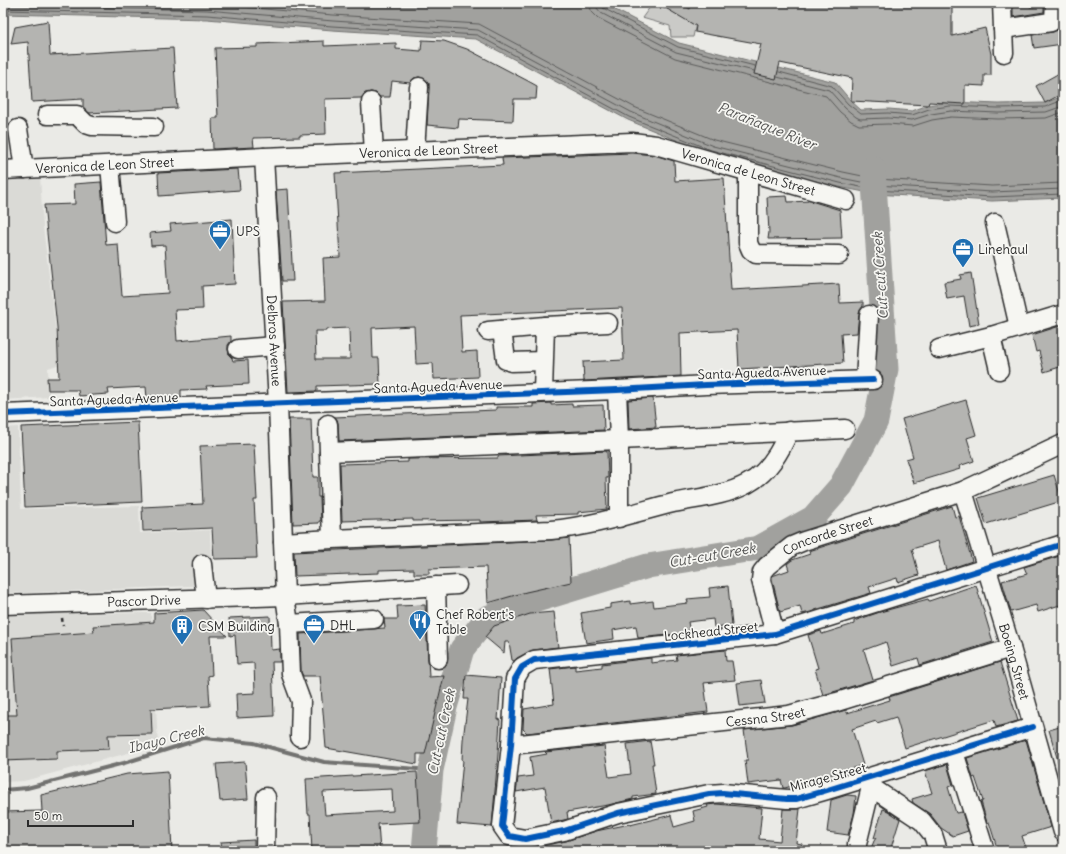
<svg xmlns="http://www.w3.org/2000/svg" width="1066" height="854" font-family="Delius,sans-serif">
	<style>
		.built { fill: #dadad6 }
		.green { fill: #cacac7; stroke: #7a7a79 }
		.water { fill: #a1a19e; stroke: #727270 }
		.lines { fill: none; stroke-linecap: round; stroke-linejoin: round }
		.shore { stroke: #5a5a59; stroke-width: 1 }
		.stream { stroke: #727270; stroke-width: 4 }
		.river { stroke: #a1a19e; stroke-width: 25 }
		.building { fill: #b4b4b1; stroke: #2b2b2b; fill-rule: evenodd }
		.minor-casing { stroke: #2b2b2b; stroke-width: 21 }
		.path { stroke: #2b2b2b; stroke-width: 2.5; stroke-dasharray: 4 3; stroke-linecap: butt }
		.minor { stroke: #f6f6f2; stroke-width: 18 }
		.cycleway-casing { stroke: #f6f6f2; stroke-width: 8 }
		.cycleway { stroke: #0057b8; stroke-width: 6 }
		.labels { text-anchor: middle; stroke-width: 3.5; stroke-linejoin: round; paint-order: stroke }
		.street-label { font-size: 13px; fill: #2b2b2b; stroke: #f6f6f2 }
		.poi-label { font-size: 13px; fill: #2b2b2b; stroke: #f6f6f2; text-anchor: start }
		.water-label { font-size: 14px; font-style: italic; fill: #545453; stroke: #f6f6f2 }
	</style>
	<rect width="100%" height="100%" fill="#eaeae6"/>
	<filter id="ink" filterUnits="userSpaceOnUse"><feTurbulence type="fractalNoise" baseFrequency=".025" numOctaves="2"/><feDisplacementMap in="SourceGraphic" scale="8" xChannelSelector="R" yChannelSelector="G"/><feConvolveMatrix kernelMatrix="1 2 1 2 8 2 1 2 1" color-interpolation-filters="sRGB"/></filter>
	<g filter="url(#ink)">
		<g class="built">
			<polygon points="40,175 43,227 60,364 48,368 49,397 3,400 3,177"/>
			<polygon points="18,427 21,509 139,506 140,533 210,530 212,585 3,594 3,428"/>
			<polygon points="151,613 158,745 24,781 3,782 3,614"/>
		</g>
		<polygon class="green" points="653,3 670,3 697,19 693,37 671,37 670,26 642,18"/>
		<polygon class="water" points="3,3 602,3 679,43 835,82 851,101 861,110 889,109 912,111 928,105 950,102 998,104 1045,103 1063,96 1063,198 992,201 875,194 839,187 710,154 628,120 476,39 332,30 207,19 3,14"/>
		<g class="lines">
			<g class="shore">
				<polyline points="177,3 207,4 333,15 479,24 634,107 714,140 843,172 877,179 992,186 1063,183"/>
				<polyline points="590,3 591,11 598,18 675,58 826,96 840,112 851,121 859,125 888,124 913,126 932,120 951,117 998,119 1046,118 1063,112"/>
				<polyline points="596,3 597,8 601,13 676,52 754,71"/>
				<polyline points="601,3 603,8 678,47 755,66"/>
				<polyline points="3,5 207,10 333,21 478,30 631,112 713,146 841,178 876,185 992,192 1063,189"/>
				<polyline points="3,10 207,15 332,26 477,35 629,117 711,150 840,183 876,190 992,197 1063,194"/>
				<polyline points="779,72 832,86 848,104 861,114 888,113 912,115 929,109 950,106 998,108 1045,107 1063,100"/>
				<polyline points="777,77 829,90 845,108 856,117 860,119 888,118 912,120 931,114 951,111 998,113 1046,112 1063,106"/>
			</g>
			<polyline class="stream" points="3,790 27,788 124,763 204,738 254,743 324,762 431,770"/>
			<polyline class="river" points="424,851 431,770 445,707 462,649 487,618 533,601 648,566 759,548 813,518 841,486 876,421 886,369 873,168"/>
		</g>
		<g class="building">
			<polygon points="657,3 679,3 690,9 691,3 952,3 952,36 985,28 991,54 991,75 984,75 984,86 965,85 965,104 929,102 928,105 851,101 852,78 780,63 776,79 754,74 761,44 695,32 696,26"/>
			<polygon points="1013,3 1030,3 1030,7 1044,6 1044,12 1013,17"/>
			<polygon points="48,21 50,55 173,48 177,108 89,113 83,107 83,99 32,102 28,42 11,44 15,27"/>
			<polygon points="1063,23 1063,44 1034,48 1032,35 1053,32 1058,29"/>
			<polygon points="422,40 444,41 467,49 528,81 537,86 536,99 514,99 513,121 459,119 458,128 427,125 429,87 429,83 425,79 419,77 414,78 410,83 392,81 390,97 380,97 376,93 371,92 365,93 361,98 325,99 326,134 300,135 300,137 253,138 254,147 213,149 212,118 218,118 215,48 257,47 257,44 324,41 324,46 396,43 396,49 421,51"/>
			<polygon points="1063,71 1063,93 1045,103 1036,86"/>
			<path d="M632 153 654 155 674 161 675 181 724 178 731 290 839 284 840 303 863 302V306L860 310 859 314 857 333 841 334 843 363 739 369 737 330 680 333 681 376 584 381 583 362 624 360 622 308 460 315 462 352 477 351 478 377 434 379 433 363 416 364 414 326 372 328 373 358H379L380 384 317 386V391L288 392 283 302 325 301 323 258 340 257 335 173 503 165 502 158ZM349 328 350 359H316L315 331H326V329Z"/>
			<polygon points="238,169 240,190 159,196 158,173"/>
			<polygon points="101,182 106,245 118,244 122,296 168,293 165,245 151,246 150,233 171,231 170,224 232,219 235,284 202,286 203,309 175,310 177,341 231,336 231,341 228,345 228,349 229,355 232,358 233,361 248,360 249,384 206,386 207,389 181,390 181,397 147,398 146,387 108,389 109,394 79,396 78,390 48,390 47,378 59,378 57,327 44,205 75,204 74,184"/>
			<polygon points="288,189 293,281 282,281 276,190"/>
			<polygon points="787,196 788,202 811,201 840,210 842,238 768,239 769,232 767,197"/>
			<polygon points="971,273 979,324 969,326 964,296 947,299 944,282 961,279 960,275"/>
			<polygon points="1063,325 1063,366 1044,372 1039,351 1036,352 1032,335"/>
			<polygon points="653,398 656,427 629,429 628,400"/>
			<polygon points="966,400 976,435 967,438 974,461 959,466 960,469 914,483 906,459 913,457 902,419"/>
			<polygon points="551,403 551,405 572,404 572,406 603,405 604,430 339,441 338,423 335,417 496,410 496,407 533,407 533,404"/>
			<polygon points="289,419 311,419 313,477 318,477 318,497 320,497 321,521 319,521 319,523 293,524"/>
			<polygon points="138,422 142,502 25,507 21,427"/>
			<polygon points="254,444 257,500 254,500 257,558 214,559 212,528 143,531 142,507 203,504 200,446"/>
			<polygon points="607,451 608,478 606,478 607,509 578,512 578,514 536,515 537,520 480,522 480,520 413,521 413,519 342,521 340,464 408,462 408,459 498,458 498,456"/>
			<polygon points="1054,475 1062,501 986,524 978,498"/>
			<polygon points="952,506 955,517 959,516 972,561 946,570 938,541 912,549 919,575 898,582 897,578 869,587 871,593 815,610 815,611 802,614 800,606 780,612 772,579 772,576 789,570 787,564 792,560 810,554 809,551"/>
			<polygon points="569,538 571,582 526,592 488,603 486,567 429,569 429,574 414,574 414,569 379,570 379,573 295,576 294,552 551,540"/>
			<polygon points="1060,556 1063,567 1063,604 1038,612 1036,605 1011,612 1002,581 1027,574 1024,567"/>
			<polygon points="976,585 993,642 920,665 918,658 893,666 886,642 864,650 873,680 823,695 815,669 818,668 808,635 821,631 822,634 854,624 854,621 880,612 928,599 929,601"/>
			<polygon points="728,586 732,625 714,627 713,619 688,622 690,633 638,638 636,626 613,630 614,639 586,643 581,613 610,608 610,604 630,601 630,604 653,601 654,607 688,603 687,599 710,597 709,588"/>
			<polygon points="425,605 429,677 444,676 425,754 417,754 417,764 326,748 320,676 303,676 301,672 300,634 385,628 384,619 398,619 397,606"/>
			<polygon points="203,610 227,636 210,636 212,675 208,676 210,706 151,709 152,734 108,735 109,749 57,751 57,759 3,761 3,715 17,715 12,638 94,632 93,626 154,622 154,613"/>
			<polygon points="554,612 558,647 533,650 517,658 514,661 512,660 509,642 505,642 504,653 485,637 494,626 530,614"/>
			<polygon points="270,616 271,650 280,649 280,662 272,662 274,716 237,718 236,694 255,693 254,663 237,664 235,635 230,636 229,618"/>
			<polygon points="725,650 726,661 732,661 735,680 704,683 708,712 527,733 523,729 524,709 554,704 550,669 575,666 575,670 602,667 602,664 651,658 651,663 677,660 676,655"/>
			<polygon points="1000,662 1018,721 996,727 994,720 905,748 896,717 877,723 876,721 852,729 863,765 785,788 783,788 781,780 748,784 745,760 748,760 744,730 792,725 846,710 847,713 890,700 889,697"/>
			<polygon points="466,675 501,678 498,720 500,719 498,754 492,827 457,824 463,760 462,760 463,740 468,699 464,699"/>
			<polygon points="761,680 765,703 740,706 737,683"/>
			<polygon points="1063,726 1063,768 1060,768 1049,730"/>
			<polygon points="1026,740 1051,827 1022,836 1027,851 998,851 989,822 987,823 982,805 981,801 983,801 975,777 973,778 967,758"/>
			<polygon points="650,741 654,764 652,764 656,794 633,797 633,799 608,805 567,812 568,819 551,823 545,787 516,792 518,778 533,776 530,757 547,754 545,752 604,746 609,777 631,774 627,744"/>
			<polygon points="245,762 248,799 220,801 216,764"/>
			<polygon points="947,764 953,785 948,787 956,813 962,812 968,831 953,836 941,828 930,814 913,803 912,799 932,793 925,771"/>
			<polygon points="168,771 172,851 3,851 3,812 42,811 41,795 127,774"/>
			<path d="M417 772 420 822 378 824 380 851H312L310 814H308L306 779ZM392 789 393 811 325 815 323 792Z"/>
			<polygon points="847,795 856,796 854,814 848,835 827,832 831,800"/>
			<polygon points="716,804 762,808 759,839 780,841 783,809 800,809 796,843 802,844 801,851 735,851 708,848 708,851 642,851 642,848 630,851 515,851 515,848 527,849 566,841 596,831 630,824 630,825 671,815 674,827 695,821 693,811 708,807 707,805"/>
			<polygon points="883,809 888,811 900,819 890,851 870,851 874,841 876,838 874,838"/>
			<polygon points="254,840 254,851 222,851 221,842"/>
		</g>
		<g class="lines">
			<g class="minor-casing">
				<g id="minor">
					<polyline points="1002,3 1004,53"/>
					<polyline points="1003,29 1051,22 1054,19 1055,3"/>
					<polyline points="371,102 374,153"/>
					<polyline points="47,115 77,115 86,124 92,126 154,127"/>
					<polyline points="18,129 24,169"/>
					<polyline points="415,151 419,87"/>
					<path id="s1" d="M264 157 278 403 285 596 289 624 291 674 301 701 300 737"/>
					<polyline points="110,165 115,222"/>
					<path id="s2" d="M3 170 264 157 632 142 656 145 846 200"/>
					<polyline points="748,173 748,243 751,250 756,254 839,255"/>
					<polyline points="995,223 1019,327"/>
					<polyline points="502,330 506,360 511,362 543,361"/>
					<polyline points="488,331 545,326"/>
					<polyline points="991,336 999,370"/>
					<polyline points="238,349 275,346"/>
					<polyline points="939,349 991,336 1063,314"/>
					<polyline points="865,380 869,315"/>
					<polyline points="617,390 619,440 619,518"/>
					<polyline points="543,392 545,326 608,323"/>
					<polyline points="3,414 617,390 706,385 873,380"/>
					<polyline points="328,424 332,539"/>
					<polyline points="329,452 619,440 845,429"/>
					<path id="s3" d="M963 491 1011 648 1063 832"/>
					<path d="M283 542 332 539 551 530C593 526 633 513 673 503 697 498 725 496 747 484 768 473 780 453 789 431"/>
					<polyline points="202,564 206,599"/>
					<polyline points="436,586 438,659"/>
					<path id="s4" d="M3 605 285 596 457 585"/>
					<polyline points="289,624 374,619"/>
					<path id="s5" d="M775 634 761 580 762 572 767 566 792 546 804 541 963 491 1063 444"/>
					<polyline points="1033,727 824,791 796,799 787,799 723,793 709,794 618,813 564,831 525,839 509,836 502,826 511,745 515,679 522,667 534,660 775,634 1063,544"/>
					<path id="s6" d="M511 745 789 715 837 702 1011 648"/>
					<polyline points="954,752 985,851"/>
					<polyline points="863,779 871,787 922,821 933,835 938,851"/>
					<polyline points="265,851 266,797"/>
					<polyline points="857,851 857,844 871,787"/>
				</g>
			</g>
			<polyline class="path" points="62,618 63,626"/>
			<use href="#minor" class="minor"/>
			<g class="cycleway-casing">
				<g id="cycleway">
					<polyline points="3,414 617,390 706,385 873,380"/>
					<polyline points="1033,727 824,791 796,799 787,799 723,793 709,794 618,813 564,831 525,839 509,836 502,826 511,745 515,679 522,667 534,660 775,634 1063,544"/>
				</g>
			</g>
			<use href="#cycleway" class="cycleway"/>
		</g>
	</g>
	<defs>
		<g id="office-pin" transform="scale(1.15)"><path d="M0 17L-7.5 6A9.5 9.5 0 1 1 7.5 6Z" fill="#1f6fb2" stroke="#f6f6f2"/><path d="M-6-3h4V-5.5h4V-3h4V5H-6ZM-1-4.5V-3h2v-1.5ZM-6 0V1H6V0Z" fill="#fff"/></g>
		<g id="restaurant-pin" transform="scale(1.15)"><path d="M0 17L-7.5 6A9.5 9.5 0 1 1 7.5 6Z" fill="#1f6fb2" stroke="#f6f6f2"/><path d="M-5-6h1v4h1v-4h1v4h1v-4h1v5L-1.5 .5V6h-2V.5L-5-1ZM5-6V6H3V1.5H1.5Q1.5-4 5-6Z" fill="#fff"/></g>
		<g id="building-pin" transform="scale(1.15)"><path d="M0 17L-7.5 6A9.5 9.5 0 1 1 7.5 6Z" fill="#1f6fb2" stroke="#f6f6f2"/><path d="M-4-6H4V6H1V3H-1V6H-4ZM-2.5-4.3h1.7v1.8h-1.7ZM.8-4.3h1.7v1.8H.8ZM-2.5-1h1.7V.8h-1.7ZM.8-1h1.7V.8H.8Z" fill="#fff"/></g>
	</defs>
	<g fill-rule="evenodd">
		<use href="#office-pin" x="220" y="231"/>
		<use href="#office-pin" x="963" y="249"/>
		<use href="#restaurant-pin" x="420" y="621"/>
		<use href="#office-pin" x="314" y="625"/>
		<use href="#building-pin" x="182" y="626"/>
	</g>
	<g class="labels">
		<g class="street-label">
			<text dy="5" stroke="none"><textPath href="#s2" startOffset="426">Veronica de Leon Street</textPath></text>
			<text dy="5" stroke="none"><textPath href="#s2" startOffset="102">Veronica de Leon Street</textPath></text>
			<text dy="5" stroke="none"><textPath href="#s2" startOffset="750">Veronica de Leon Street</textPath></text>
			<text dy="5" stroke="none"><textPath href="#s1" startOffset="184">Delbros Avenue</textPath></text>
			<text transform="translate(762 372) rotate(-2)" y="5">Santa Agueda Avenue</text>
			<text transform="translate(438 386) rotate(-2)" y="5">Santa Agueda Avenue</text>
			<text transform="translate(114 399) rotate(-2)" y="5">Santa Agueda Avenue</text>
			<text dy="5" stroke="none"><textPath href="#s5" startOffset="141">Concorde Street</textPath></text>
			<text dy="5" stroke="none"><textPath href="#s4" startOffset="141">Pascor Drive</textPath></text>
			<text transform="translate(711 631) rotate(-6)" y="5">Lockhead Street</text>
			<text dy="5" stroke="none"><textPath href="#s3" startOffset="178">Boeing Street</textPath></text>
			<text dy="5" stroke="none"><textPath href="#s6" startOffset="256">Cessna Street</textPath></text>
			<text transform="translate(828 777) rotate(-15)" y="5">Mirage Street</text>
		</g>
		<g class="poi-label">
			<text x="236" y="236">UPS</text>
			<text x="978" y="254">Linehaul</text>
			<text x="436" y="619">Chef Robert's<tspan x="436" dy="15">Table</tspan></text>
			<text x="330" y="630">DHL</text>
			<text x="198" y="631">CSM Building</text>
		</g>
		<g class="water-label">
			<text transform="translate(767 126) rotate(22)" y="5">Parañaque River</text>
			<text transform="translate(880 276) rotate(-94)" y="5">Cut-cut Creek</text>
			<text transform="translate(712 555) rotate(-10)" y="5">Cut-cut Creek</text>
			<text transform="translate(441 732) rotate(-78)" y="5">Cut-cut Creek</text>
			<text transform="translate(166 739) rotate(-14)" y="5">Ibayo Creek</text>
		</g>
	</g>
	<rect width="1066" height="854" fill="none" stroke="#f6f6f2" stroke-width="16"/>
	<rect x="8" y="8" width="1050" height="838" fill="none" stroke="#2b2b2b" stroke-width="1.5" filter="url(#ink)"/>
	<path d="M28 820v6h105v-6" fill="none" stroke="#2b2b2b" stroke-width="2"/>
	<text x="34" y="820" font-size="12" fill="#2b2b2b" stroke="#f6f6f2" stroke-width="3" paint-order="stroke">50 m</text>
</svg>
